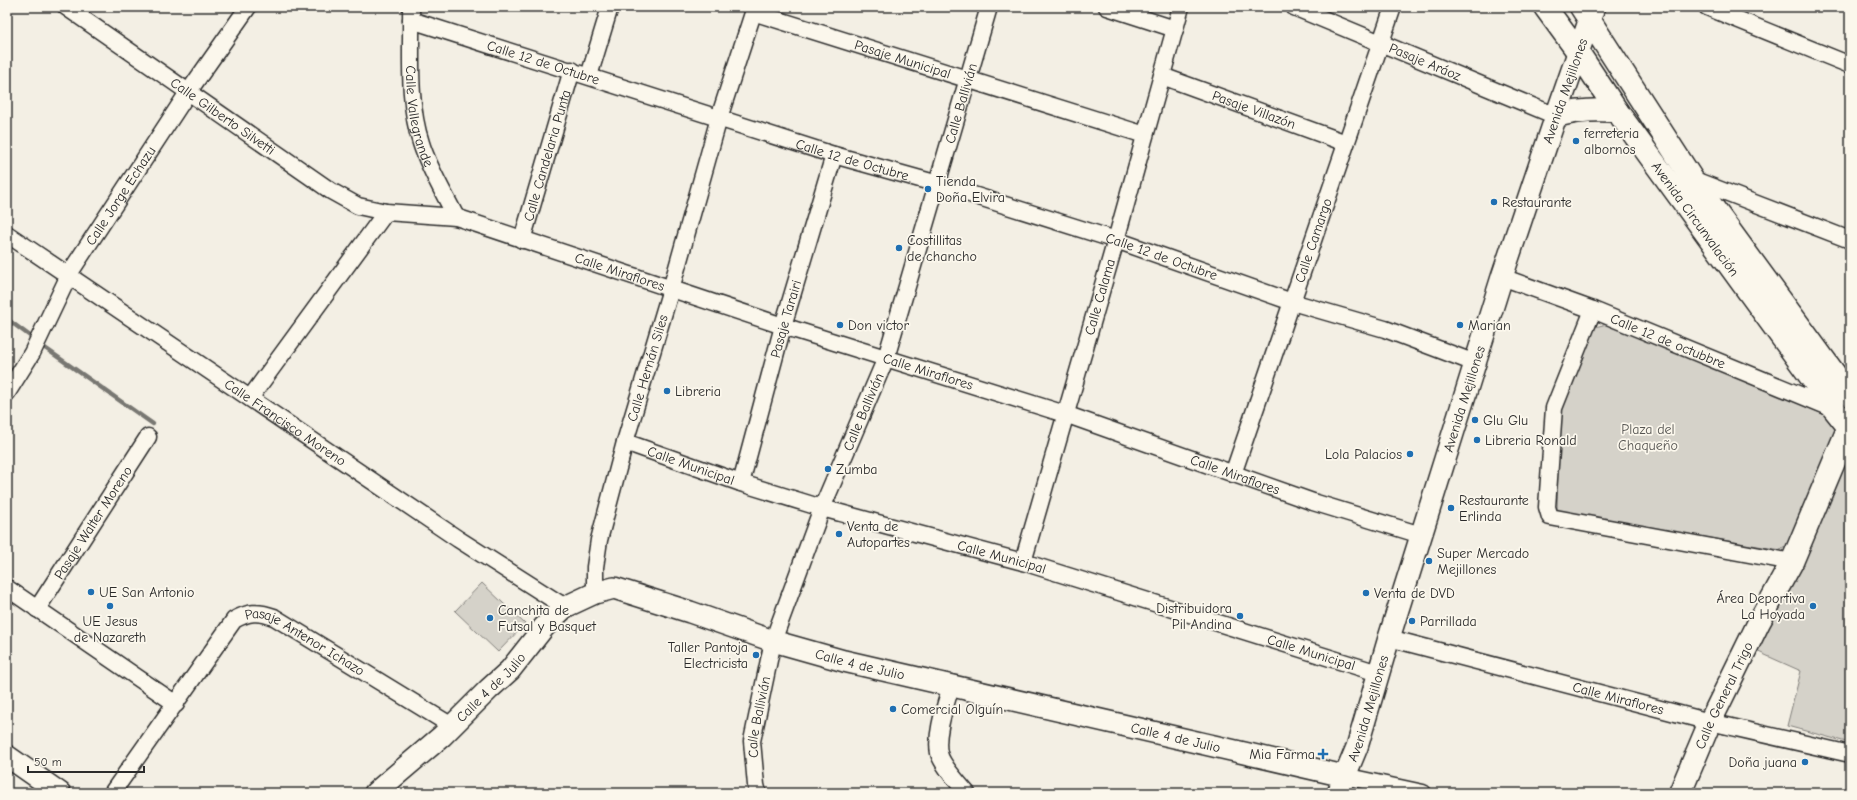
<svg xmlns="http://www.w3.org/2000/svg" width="1857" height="800" font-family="'Comic Neue',sans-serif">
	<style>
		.green { fill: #d5d2c9; stroke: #807e7a }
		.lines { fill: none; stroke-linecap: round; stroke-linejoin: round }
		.stream { stroke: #787772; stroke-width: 4.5 }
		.minor-casing { stroke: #2b2b2b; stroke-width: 19 }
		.tertiary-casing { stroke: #2b2b2b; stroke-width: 24 }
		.primary-casing { stroke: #2b2b2b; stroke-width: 25 }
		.trunk-casing { stroke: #2b2b2b; stroke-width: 25 }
		.minor { stroke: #fbf7ec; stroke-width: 16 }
		.tertiary { stroke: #fbf7ec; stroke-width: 21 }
		.primary { stroke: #fbf7ec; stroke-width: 22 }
		.trunk { stroke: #fbf7ec; stroke-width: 22 }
		.poi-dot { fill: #1f6fb2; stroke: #fbf7ec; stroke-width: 1.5 }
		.labels { text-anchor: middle; stroke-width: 3.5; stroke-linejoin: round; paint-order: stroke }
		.street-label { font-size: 14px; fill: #2b2b2b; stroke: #fbf7ec }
		.poi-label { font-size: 14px; fill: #2b2b2b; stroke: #fbf7ec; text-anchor: start }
		.park-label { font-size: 14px; fill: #565552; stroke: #fbf7ec }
	</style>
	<rect width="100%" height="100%" fill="#f3efe4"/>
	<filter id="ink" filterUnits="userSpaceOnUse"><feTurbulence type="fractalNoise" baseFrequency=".025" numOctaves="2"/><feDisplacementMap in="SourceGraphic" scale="8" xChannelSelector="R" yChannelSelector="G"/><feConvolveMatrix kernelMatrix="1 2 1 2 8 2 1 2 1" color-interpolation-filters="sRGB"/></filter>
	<g filter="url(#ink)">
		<g class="green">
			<polygon points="1607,324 1698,361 1830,417 1837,426 1791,542 1781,550 1557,512 1559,415 1588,337 1595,327"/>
			<polygon points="1850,452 1850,743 1787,726 1801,671 1754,650"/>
			<polygon points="482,583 525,624 498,652 455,611"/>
		</g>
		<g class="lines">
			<g class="stream">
				<polyline points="7,319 30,336"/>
				<polyline points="45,348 153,424"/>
			</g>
			<g class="minor-casing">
				<g id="minor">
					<path id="s1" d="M66 7 331 191 358 206 386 212 456 217 783 326 1065 414 1313 502 1421 535"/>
					<path id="s2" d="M411 7C412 51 407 101 421 143 429 169 444 193 456 217"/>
					<polyline points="1107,7 1175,29"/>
					<path id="s3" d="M1294 7 1556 116"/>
					<polyline points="1707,7 1850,65"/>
					<path id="s4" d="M753 12 1145 135"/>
					<path id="s5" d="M411 20 834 155 938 184 1116 240 1292 302 1385 329 1475 363"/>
					<polyline points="589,76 610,7"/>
					<path id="s6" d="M1162 76 1346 143"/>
					<polyline points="1692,179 1850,240"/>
					<path id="s7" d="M7 234 458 539 565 607"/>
					<path id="s8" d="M522 240 572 70"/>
					<path id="s9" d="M1502 277 1593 310 1834 409"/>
					<polyline points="1593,310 1554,408 1547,507 1550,517 1792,562"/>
					<path id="s10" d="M7 393 32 353 71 271 189 91 248 7"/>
					<polyline points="250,398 386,212"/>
					<path id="s11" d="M625 442 741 483 822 508 1023 562 1378 673"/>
					<path id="s12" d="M1233 474 1393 7"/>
					<path id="s13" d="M741 483 783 326 834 155"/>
					<path id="s14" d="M1023 562 1116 240 1181 7"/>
					<polyline points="7,588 176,704"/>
					<path id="s15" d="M595 593V567L599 540 625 442 671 289 719 118 755 7"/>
					<path id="s16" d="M37 609 148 437"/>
					<path id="s17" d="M1389 638 1710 722 1850 754"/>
					<path d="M951 686C946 704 935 734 939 753 941 764 959 784 967 793"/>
					<polyline points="1344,776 1423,793"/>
					<path id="s18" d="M112 793 234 620C248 612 258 611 274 617L452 726"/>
					<path id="s19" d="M758 793 756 785 752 741 773 641 822 508 886 358 989 7"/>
				</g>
			</g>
			<g class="tertiary-casing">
				<g id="tertiary">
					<polyline points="7,756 60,793"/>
					<path id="s20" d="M375 793 442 736 489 689 510 670 544 627 565 607 595 593 614 588 690 612 773 641 844 661 1344 776"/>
					<path id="s21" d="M1338 793 1357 747 1389 638 1502 277 1556 116 1594 7"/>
				</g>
			</g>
			<g class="primary-casing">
				<g id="primary">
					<path id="s22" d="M1680 793 1710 722 1759 622 1792 562 1850 424"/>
				</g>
			</g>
			<g class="trunk-casing">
				<g id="trunk">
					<path id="s23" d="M1545 7 1578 52 1617 111 1834 409 1850 429"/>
					<polyline points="1581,7 1692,179 1850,395"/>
					<path d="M1556 116C1577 110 1595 109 1617 111"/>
				</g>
			</g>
			<use href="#minor" class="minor"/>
			<use href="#tertiary" class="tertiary"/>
			<use href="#primary" class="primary"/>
			<use href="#trunk" class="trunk"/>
		</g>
	</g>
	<g class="poi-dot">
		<circle cx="1576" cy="141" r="4"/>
		<circle cx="928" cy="189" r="4"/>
		<circle cx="1494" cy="202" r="4"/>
		<circle cx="899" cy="248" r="4"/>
		<circle cx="840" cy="325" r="4"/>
		<circle cx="1460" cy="325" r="4"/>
		<circle cx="667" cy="391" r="4"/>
		<circle cx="1475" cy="420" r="4"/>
		<circle cx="1477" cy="440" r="4"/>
		<circle cx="1410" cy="454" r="4"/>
		<circle cx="828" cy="469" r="4"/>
		<circle cx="1451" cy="508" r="4"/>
		<circle cx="839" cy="534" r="4"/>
		<circle cx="1429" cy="561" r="4"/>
		<circle cx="91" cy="592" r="4"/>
		<circle cx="1366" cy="593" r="4"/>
		<circle cx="110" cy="606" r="4"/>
		<circle cx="1813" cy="606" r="4"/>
		<circle cx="1240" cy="616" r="4"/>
		<circle cx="490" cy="618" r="4"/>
		<circle cx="1412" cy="621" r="4"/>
		<circle cx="756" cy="655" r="4"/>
		<circle cx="893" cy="709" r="4"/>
		<path d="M1321 748h4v4h4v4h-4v4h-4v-4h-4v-4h4z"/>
		<circle cx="1805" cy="762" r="4"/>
	</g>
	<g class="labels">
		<g class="street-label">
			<text dy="5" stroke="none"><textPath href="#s4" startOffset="157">Pasaje Municipal</textPath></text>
			<text dy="5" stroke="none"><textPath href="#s5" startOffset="139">Calle 12 de Octubre</textPath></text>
			<text dy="5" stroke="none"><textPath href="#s3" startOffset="142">Pasaje Aráoz</textPath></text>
			<text dy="5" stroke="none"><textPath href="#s21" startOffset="738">Avenida Mejillones</textPath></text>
			<text dy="5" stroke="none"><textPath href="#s19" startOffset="725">Calle Ballivián</textPath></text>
			<text dy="5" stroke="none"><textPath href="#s6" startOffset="98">Pasaje Villazón</textPath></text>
			<text dy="5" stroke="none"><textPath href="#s2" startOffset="110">Calle Vallegrande</textPath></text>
			<text dy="5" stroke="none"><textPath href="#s1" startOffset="191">Calle Gilberto Silvetti</textPath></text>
			<text dy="5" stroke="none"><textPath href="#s8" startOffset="88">Calle Candelaria Punta</textPath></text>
			<text dy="5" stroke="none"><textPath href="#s5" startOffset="463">Calle 12 de Octubre</textPath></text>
			<text dy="5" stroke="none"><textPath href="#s10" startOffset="228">Calle Jorge Echazu</textPath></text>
			<text dy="5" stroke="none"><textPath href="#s23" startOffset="260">Avenida Circunvalación</textPath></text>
			<text dy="5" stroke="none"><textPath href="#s12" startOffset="247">Calle Camargo</textPath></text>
			<text dy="5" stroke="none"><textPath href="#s5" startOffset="787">Calle 12 de Octubre</textPath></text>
			<text dy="5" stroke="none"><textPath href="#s1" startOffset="625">Calle Miraflores</textPath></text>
			<text dy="5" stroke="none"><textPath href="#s14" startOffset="276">Calle Calama</textPath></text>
			<text dy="5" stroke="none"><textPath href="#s13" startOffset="170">Pasaje Tarairi</textPath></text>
			<text dy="5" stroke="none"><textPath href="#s9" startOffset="178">Calle 12 de octubbre</textPath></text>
			<text dy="5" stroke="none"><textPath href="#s15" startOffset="232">Calle Hernán Siles</textPath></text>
			<text dy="5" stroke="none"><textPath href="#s1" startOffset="949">Calle Miraflores</textPath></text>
			<text dy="5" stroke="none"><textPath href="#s21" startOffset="414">Avenida Mejillones</textPath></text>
			<text dy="5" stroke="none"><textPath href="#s19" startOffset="401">Calle Ballivián</textPath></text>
			<text dy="5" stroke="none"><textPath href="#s7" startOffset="336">Calle Francisco Moreno</textPath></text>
			<text dy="5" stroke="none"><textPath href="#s11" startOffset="70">Calle Municipal</textPath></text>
			<text dy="5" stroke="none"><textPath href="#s1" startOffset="1273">Calle Miraflores</textPath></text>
			<text dy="5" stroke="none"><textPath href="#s16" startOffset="103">Pasaje Walter Moreno</textPath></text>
			<text dy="5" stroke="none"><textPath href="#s11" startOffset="394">Calle Municipal</textPath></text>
			<text dy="5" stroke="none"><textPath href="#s18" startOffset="291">Pasaje Antenor Ichazo</textPath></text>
			<text dy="5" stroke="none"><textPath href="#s11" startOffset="718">Calle Municipal</textPath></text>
			<text dy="5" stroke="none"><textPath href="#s20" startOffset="577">Calle 4 de Julio</textPath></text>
			<text dy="5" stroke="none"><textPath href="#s20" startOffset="157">Calle 4 de Julio</textPath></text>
			<text dy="5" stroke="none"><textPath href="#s22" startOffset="107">Calle General Trigo</textPath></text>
			<text dy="5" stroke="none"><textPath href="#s17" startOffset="237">Calle Miraflores</textPath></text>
			<text dy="5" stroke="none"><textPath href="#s21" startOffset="90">Avenida Mejillones</textPath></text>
			<text dy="5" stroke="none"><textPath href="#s19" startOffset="77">Calle Ballivián</textPath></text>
			<text dy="5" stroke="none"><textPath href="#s20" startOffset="901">Calle 4 de Julio</textPath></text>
		</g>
		<g class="poi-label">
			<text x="1584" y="138">ferreteria<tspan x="1584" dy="16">albornos</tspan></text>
			<text x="936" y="186">Tienda<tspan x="936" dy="16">Doña Elvira</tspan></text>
			<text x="1502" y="207">Restaurante</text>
			<text x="907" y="245">Costillitas<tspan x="907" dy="16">de chancho</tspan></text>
			<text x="848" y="330">Don victor</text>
			<text x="1468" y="330">Marian</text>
			<text x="675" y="396">Libreria</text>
			<text x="1483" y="425">Glu Glu</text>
			<text x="1485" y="445">Libreria Ronald</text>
			<text x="1402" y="459" text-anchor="end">Lola Palacios</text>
			<text x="836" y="474">Zumba</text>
			<text x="1459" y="505">Restaurante<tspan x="1459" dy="16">Erlinda</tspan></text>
			<text x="847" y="531">Venta de<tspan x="847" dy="16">Autopartes</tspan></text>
			<text x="1437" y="558">Super Mercado<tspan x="1437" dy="16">Mejillones</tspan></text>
			<text x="99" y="597">UE San Antonio</text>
			<text x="1374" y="598">Venta de DVD</text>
			<text x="1805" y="603" text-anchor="end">Área Deportiva<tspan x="1805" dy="16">La Hoyada</tspan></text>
			<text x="1232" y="613" text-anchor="end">Distribuidora<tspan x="1232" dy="16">Pil Andina</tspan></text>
			<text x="498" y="615">Canchita de<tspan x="498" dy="16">Futsal y Basquet</tspan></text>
			<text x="110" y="626" text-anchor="middle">UE Jesus<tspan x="110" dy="16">de Nazareth</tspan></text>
			<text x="1420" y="626">Parrillada</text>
			<text x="748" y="652" text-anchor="end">Taller Pantoja<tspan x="748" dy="16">Electricista</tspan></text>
			<text x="901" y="714">Comercial Olguín</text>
			<text x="1315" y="759" text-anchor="end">Mia Farma</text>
			<text x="1797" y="767" text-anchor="end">Doña juana</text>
		</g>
		<g class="park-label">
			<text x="1648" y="434">Plaza del<tspan x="1648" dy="16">Chaqueño</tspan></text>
		</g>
	</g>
	<rect width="1857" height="800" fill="none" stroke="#fbf7ec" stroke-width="24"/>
	<rect x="12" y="12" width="1833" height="776" fill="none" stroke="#2b2b2b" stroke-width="1.5" filter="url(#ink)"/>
	<path d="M28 766v6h116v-6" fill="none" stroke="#2b2b2b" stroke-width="2"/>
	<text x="34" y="766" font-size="12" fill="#2b2b2b" stroke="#fbf7ec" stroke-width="3" paint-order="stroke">50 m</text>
</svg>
